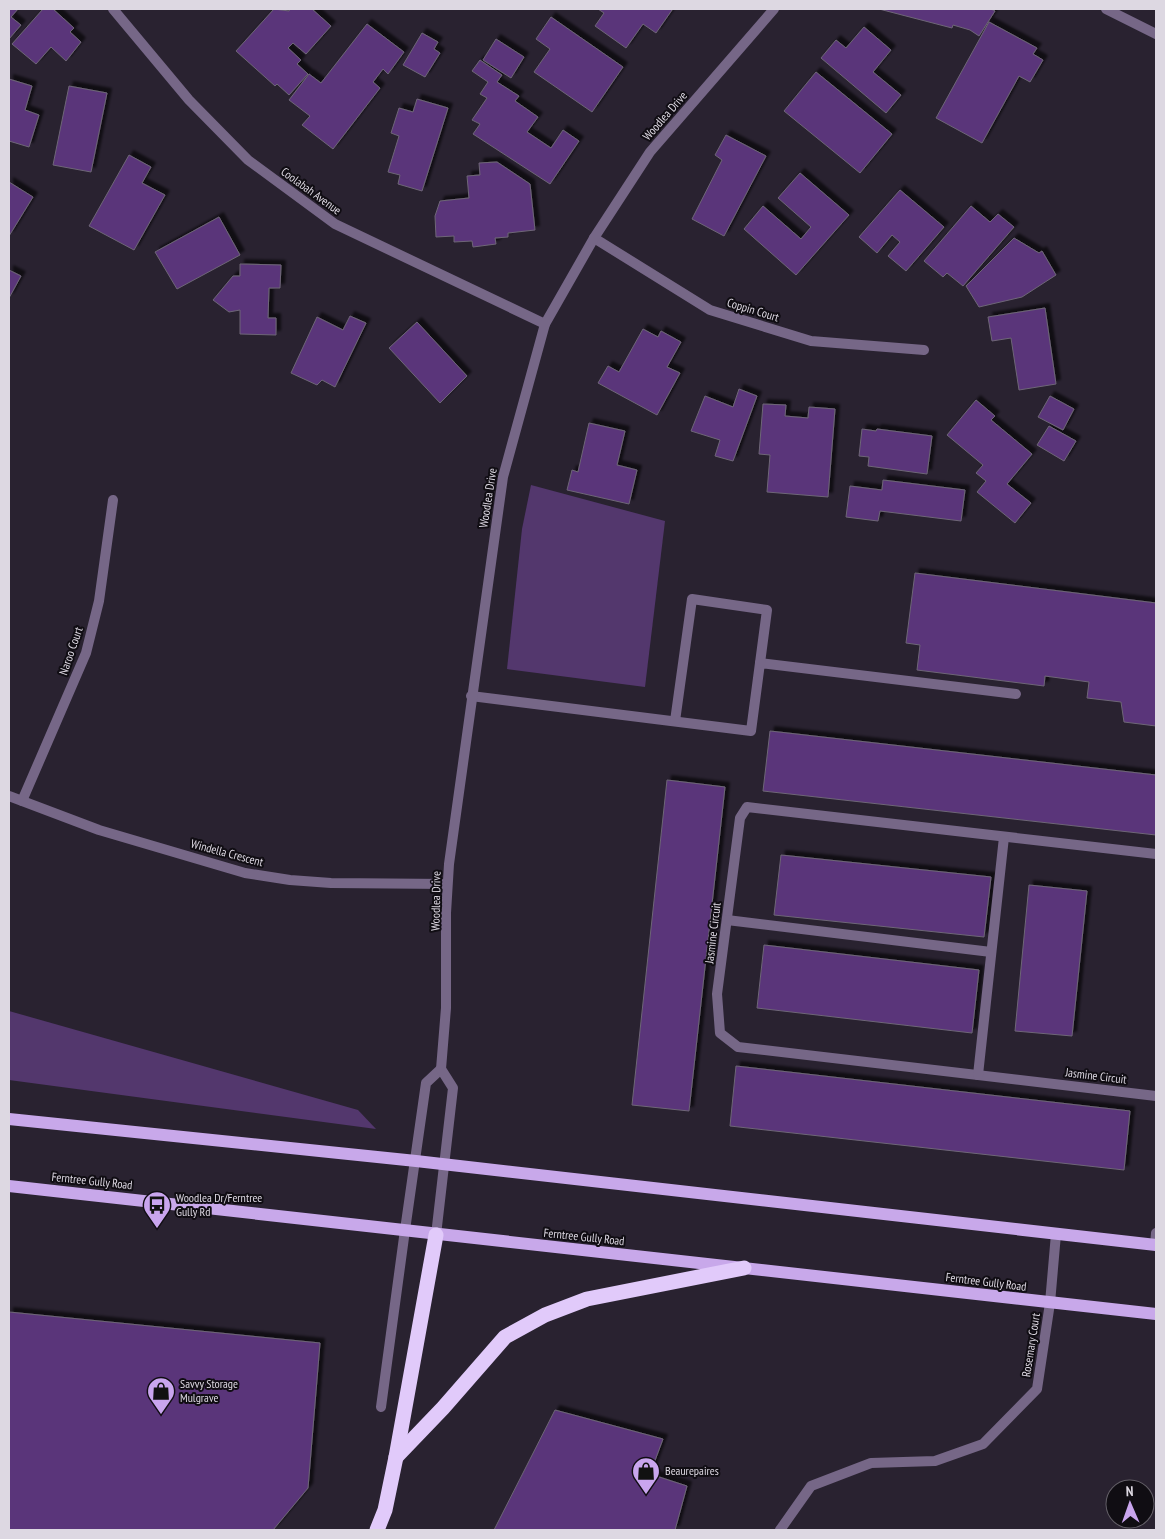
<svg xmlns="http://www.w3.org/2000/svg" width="1165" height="1539" font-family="'PT Sans Narrow',sans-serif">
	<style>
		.green { fill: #53376d }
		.building { fill: #5a357a; stroke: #6e6677; filter: url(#shadow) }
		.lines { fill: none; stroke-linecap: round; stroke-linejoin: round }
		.lane { stroke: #766787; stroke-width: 10 }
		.street { stroke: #766787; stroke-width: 10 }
		.primary { stroke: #c8a8ea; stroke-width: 12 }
		.highway { stroke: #e1cafa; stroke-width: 15 }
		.labels { text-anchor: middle; stroke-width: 4; stroke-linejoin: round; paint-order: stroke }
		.street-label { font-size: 12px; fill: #ddd8e2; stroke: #100d13 }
		.poi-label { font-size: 12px; fill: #ddd8e2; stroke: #100d13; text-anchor: start }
	</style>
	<defs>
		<filter id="shadow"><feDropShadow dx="4.5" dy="-4.5" stdDeviation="1" flood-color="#0009"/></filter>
	</defs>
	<rect width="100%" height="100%" fill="#292230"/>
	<g class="green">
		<polygon points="531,485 665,521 645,687 507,669 522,529"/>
		<polygon points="9,1011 358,1110 376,1129 9,1080"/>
	</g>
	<g class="building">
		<polygon points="9,9 18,9 11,17 21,25 9,39"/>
		<polygon points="43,9 53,9 74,28 70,32 81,42 66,61 51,47 36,64 12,44"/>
		<polygon points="274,9 289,11 290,9 312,9 331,26 306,54 293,43 288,48 301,60 297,64 308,74 289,95 277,84 275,86 236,51"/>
		<polygon points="598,9 670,9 672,10 656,33 643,24 626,48 595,26 604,13"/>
		<polygon points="879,9 991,9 995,11 979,36 970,30 953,25 952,28"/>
		<polygon points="551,17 623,67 592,112 534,72 550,49 536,39"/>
		<polygon points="989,22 1037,48 1033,54 1043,60 1030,82 1019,76 982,143 936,118"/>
		<polygon points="367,24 404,52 388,74 383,69 373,82 380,88 333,149 302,125 310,116 289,100 309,74 321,83"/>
		<polygon points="864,27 891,50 873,72 901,95 886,113 821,58 836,40 846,48"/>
		<polygon points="422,33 438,42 434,49 440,53 425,77 403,65"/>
		<polygon points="496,39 524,57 511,78 483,60"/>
		<polygon points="480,60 502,75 497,82 519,96 515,101 538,117 527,132 551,148 563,130 579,141 550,184 473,134 480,124 472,120 487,98 480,94 488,82 472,71"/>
		<polygon points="816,72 892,134 860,173 784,111"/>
		<polygon points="9,79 32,86 25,110 39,115 29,147 9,141"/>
		<polygon points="69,86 107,93 91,172 53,165"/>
		<polygon points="417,99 448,108 422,191 398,184 400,175 388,172 399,136 391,133 399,108 413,112"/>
		<polygon points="726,135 766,156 724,236 692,219 722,160 715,155"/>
		<polygon points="129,155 151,167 142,183 165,195 134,250 89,226"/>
		<polygon points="497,162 530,184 535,230 508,233 508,237 495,238 496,244 473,247 472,241 454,242 454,236 436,237 435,216 440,201 469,198 467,176 480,175 479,163"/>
		<polygon points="800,173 849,215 796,275 744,229 763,206 801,239 811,227 778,198"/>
		<polygon points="9,182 33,197 9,236"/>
		<polygon points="900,190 944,227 906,271 888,256 900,242 892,235 877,253 859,237"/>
		<polygon points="971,206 990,222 998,214 1014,227 963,286 947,273 943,277 924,261"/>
		<polygon points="219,217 240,255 177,289 155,252"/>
		<polygon points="1014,238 1039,253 1042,251 1056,275 1022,297 979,307 966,286"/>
		<polygon points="240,264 281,265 280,288 269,288 268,318 276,318 276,335 240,334 240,310 229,312 213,300 233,276 240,276"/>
		<polygon points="9,270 21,276 9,298"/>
		<polygon points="1045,308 1056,384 1019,390 1011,338 992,341 988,317"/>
		<polygon points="350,316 366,323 335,387 322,380 317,385 291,373 317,317 343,330"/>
		<polygon points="417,322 467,376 440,403 389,348"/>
		<polygon points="643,329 658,337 661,331 681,342 667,367 680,373 657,415 598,383 608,366 619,372"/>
		<polygon points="739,389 757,396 733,461 715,456 720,440 691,431 705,396 733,407"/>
		<polygon points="1050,396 1074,409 1063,430 1038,417"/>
		<polygon points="976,400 995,416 991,420 1032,454 1007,484 1031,503 1015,523 977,492 986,481 976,473 983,465 947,435"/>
		<polygon points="763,404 786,405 785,416 808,418 809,407 835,409 828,497 767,492 770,455 759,454"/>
		<polygon points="589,423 625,431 617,465 637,470 629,504 567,490 572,470 578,472"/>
		<polygon points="1049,426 1076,441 1064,461 1037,445"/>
		<polygon points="862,429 876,431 877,429 932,436 927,474 868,466 869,457 859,456"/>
		<polygon points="883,480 965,490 961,521 880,511 878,521 846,517 850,486 882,490"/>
		<polygon points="915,573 1156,603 1156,726 1124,722 1121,702 1087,698 1089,682 1045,676 1044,686 917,670 920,645 906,643"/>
		<polygon points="770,731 1156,775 1156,835 763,791"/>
		<polygon points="667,780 725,787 689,1111 632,1105"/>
		<polygon points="781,855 991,877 984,937 774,915"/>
		<polygon points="1029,885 1087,891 1072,1036 1015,1031"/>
		<polygon points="764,945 979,970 972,1033 757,1008"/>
		<polygon points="736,1066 1130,1111 1124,1170 730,1126"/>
		<polygon points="9,1312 320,1343 308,1488 273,1530 9,1530"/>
		<polygon points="555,1410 663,1439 650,1474 687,1486 675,1530 494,1530"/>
	</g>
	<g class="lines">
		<g class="lane">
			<polyline points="471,696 751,731 760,663 1016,694"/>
			<polyline points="675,721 692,599 767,610 760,663"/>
			<polyline points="1156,854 747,807 740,818 717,994 720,1033 738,1047 1156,1096"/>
			<polyline points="727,920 991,952"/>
			<polyline points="978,1075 1004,837"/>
			<polyline points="1155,1245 1156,1233"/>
			<polyline points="381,1407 405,1230"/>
		</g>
		<g class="street">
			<polyline points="113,9 189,100 248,160 335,224 545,324"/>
			<polyline points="1106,9 1156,34"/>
			<polyline points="594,238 710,310 811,341 924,350"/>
			<polyline points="9,796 99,830 245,873 290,880 331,883 447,884"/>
			<polyline points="22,801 86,653 99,601 113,500"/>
			<polyline points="405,1230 426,1083 441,1069"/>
			<polyline points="436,1235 453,1088 441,1069 446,1008 446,913 449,864 503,477 545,324 594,238 650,152 774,9"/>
			<polyline points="780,1530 811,1486 871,1463 935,1461 983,1444 1037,1389 1050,1303 1056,1234"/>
		</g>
		<g class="primary">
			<polyline points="9,1119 416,1161 1156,1245"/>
			<polyline points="9,1186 1156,1314"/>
		</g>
		<g class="highway">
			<polyline points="396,1457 443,1408 505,1337 545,1315 587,1299 744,1268"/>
			<polyline points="377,1530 385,1510 396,1457 436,1235"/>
		</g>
	</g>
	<defs>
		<g id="bus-pin" transform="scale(1.4375)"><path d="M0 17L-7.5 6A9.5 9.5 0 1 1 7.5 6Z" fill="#c9a5ee" stroke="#100d13"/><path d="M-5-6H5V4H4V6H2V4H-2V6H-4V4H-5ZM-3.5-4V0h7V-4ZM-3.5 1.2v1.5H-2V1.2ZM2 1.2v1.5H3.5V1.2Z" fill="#111"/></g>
		<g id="shop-pin" transform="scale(1.4375)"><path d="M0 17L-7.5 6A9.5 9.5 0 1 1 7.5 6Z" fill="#c9a5ee" stroke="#100d13"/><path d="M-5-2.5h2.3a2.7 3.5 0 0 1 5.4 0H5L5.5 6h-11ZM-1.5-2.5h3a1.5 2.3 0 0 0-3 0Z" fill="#111"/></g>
	</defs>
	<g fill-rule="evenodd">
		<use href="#bus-pin" x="157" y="1205"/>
		<use href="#shop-pin" x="161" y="1391"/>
		<use href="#shop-pin" x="646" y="1471"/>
	</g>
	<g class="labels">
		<g class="street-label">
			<text transform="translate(665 116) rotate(-49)" y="4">Woodlea Drive</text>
			<text transform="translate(311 191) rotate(36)" y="4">Coolabah Avenue</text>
			<text transform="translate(753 310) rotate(17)" y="4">Coppin Court</text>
			<text transform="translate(488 498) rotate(-81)" y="4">Woodlea Drive</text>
			<text transform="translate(71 651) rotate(-71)" y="4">Naroo Court</text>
			<text transform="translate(227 853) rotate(15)" y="4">Windella Crescent</text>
			<text transform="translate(436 901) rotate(-89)" y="4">Woodlea Drive</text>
			<text transform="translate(713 933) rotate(-83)" y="4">Jasmine Circuit</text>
			<text transform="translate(1096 1076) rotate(7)" y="4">Jasmine Circuit</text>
			<text transform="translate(92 1181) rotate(6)" y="4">Ferntree Gully Road</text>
			<text transform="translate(584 1237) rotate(6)" y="4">Ferntree Gully Road</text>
			<text transform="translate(986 1282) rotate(7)" y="4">Ferntree Gully Road</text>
			<text transform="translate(1031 1345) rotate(-81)" y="4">Rosemary Court</text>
		</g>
		<g class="poi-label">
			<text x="176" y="1202">Woodlea Dr/Ferntree<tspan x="176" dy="14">Gully Rd</tspan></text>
			<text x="180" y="1388">Savvy Storage<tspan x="180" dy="14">Mulgrave</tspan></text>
			<text x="665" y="1475">Beaurepaires</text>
		</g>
	</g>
	<rect width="1165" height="1539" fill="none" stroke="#ddd8e2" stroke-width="20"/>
	<g transform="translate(1130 1504) rotate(358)"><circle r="24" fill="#100d13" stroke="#625e66"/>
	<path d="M0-4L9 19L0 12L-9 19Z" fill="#c9a5ee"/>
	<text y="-8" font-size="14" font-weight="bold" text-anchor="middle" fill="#ddd8e2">N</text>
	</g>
</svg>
